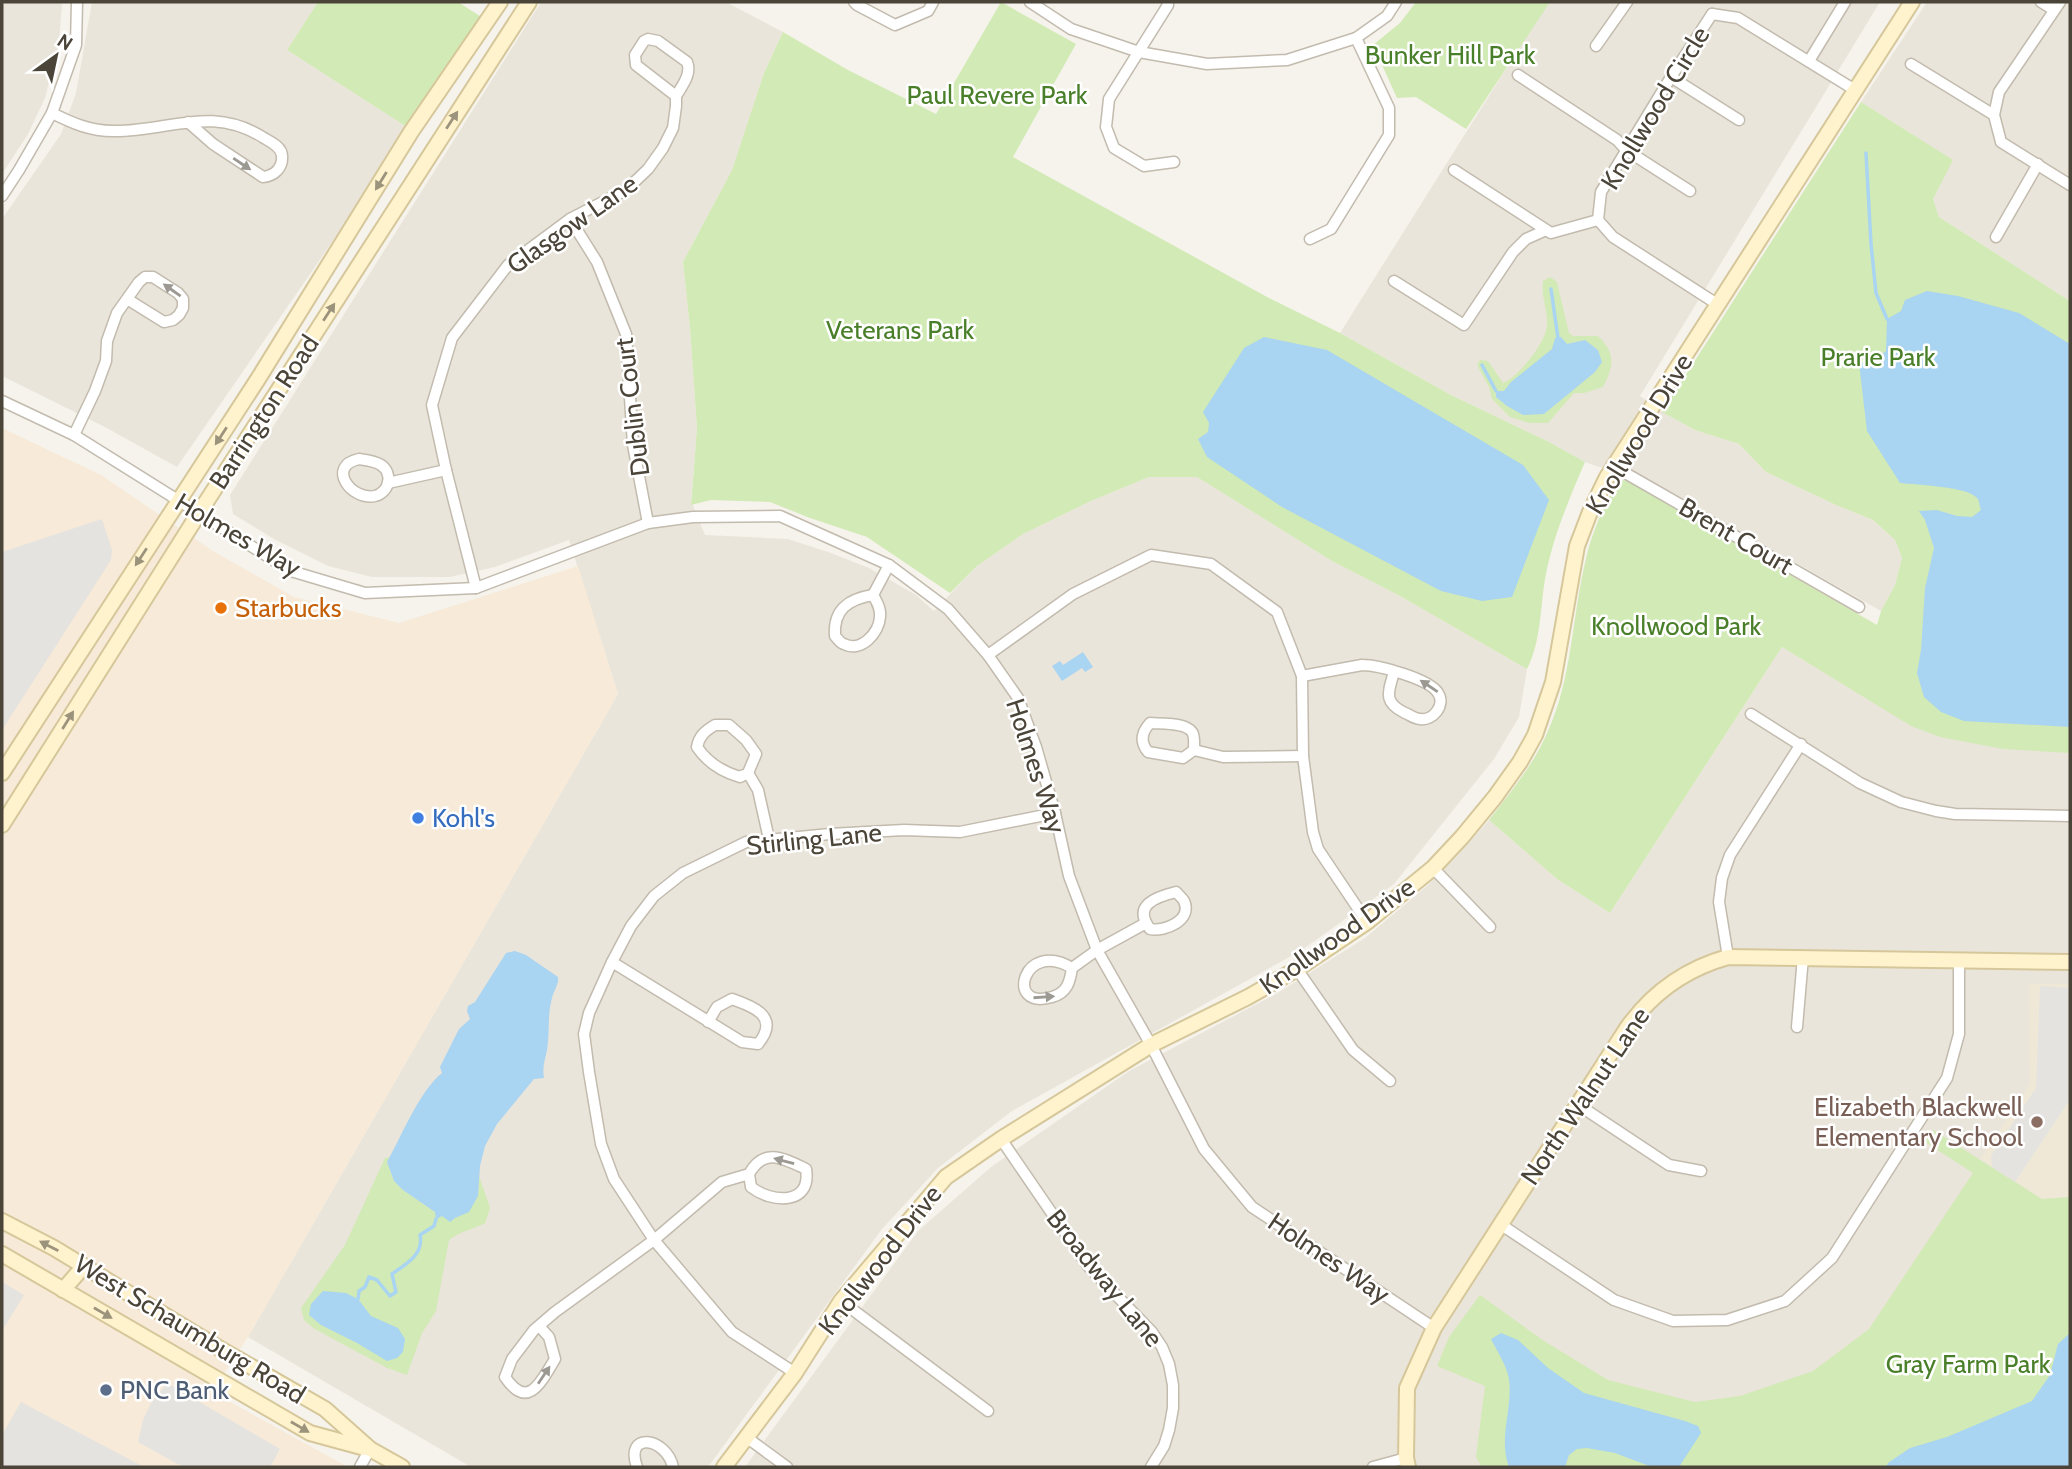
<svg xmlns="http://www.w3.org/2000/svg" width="2072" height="1469" font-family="Cabin,sans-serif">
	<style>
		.residential { fill: #eae5da }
		.commercial { fill: #f7ead8 }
		.education { fill: #efe8d6 }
		.green { fill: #d2eab5 }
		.parking { fill: #e5e3e0 }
		.water { fill: #a9d4f2 }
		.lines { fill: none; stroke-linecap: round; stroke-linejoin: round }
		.stream { stroke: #a9d4f2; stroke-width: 3.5 }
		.street-casing { stroke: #c2bbae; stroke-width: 13 }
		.secondary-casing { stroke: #d6c79b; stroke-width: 18 }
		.street { stroke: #fff; stroke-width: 10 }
		.secondary { stroke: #fff3cd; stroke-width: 14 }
		.oneway { fill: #9c937c }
		.oneway2 { fill: #9c9892 }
		.food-dot { fill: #e8710a; stroke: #fff; stroke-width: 2.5 }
		.shop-dot { fill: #3f7fe0; stroke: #fff; stroke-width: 2.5 }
		.education-dot { fill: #8d6e63; stroke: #fff; stroke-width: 2.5 }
		.service-dot { fill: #5c6f8a; stroke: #fff; stroke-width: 2.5 }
		.labels { text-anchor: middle; stroke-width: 5; stroke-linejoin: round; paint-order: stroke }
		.park-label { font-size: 26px; fill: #4a7f2a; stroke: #fff }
		.street-label { font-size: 26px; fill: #4b4439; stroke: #fff }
		.food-label { font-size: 26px; fill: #c56008; stroke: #fff; text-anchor: start }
		.shop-label { font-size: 26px; fill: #366cbe; stroke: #fff; text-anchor: start }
		.education-label { font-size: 26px; fill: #785e54; stroke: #fff; text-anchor: end }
		.service-label { font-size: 26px; fill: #4e5e75; stroke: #fff; text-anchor: start }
	</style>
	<rect width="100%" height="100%" fill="#f6f3ec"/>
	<g class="residential">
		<polygon points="2,2 62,2 59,44 45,98 28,134 2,174"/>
		<polygon points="92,2 318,2 287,50 410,129 177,467 103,426 2,376 2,219 61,134 76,93"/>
		<polygon points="541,2 726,2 783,32 764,73 732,170 683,262 690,328 697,428 691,501 705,535 788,539 831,553 869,568 916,595 934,611 977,566 1023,534 1091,501 1149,477 1197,477 1332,561 1400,596 1527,669 1519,717 1494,759 1394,884 1302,950 1012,1111 938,1168 882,1229 708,1467 471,1467 248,1337 618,694 569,540 495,567 450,577 372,577 328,566 274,539 233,514 230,495"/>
		<polygon points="1548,2 1880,2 1640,396 1664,413 1695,430 1739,444 1766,472 1836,505 1873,520 1895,540 1902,558 1895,585 1881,611 1633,471 1599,467 1585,462 1549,442 1451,395 1340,333"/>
		<polygon points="1927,2 2070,2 2070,301 1939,217 1933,199 1952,160 1861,102"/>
		<polygon points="2070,501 2070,1467 745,1467 918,1231 991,1167 1129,1071 1276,994 1365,938 1427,886 1458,855 1489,820 1557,879 1610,913 1782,647 1912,726"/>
	</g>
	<polygon class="commercial" points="2,428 101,475 213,551 294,597 399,623 578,566 618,694 248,1337 212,1392 348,1467 2,1467"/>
	<polygon class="education" points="2029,984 2070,984 2070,1197 2042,1199 1980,1159 2030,1084"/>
	<g class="green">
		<polygon points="318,2 458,2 483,18 410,129 287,50"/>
		<path d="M1001 2 1076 44 1013 157 1267 297 1340 333 1451 395 1549 442 1585 462C1568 502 1553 536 1545 579 1540 609 1541 642 1527 669L1400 596 1332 561 1197 477H1149L1091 501 1023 534 977 566 950 593 867 537 810 518 770 502 711 500 691 505 697 428 690 328 683 262 732 170 764 73 783 32 848 70 936 114Z"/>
		<polygon points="1416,2 1550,2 1466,129 1416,97 1397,98 1373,45 1400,23"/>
		<path d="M1861 102 1953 160 1933 199 1939 217 2070 301V753L2003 749 1940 737 1911 726 1782 647 1610 913 1557 879 1489 820C1511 792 1534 764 1548 731 1572 678 1572 618 1585 563 1591 534 1603 508 1616 483L1623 480 1628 481 1877 625 1881 611 1895 585 1902 558 1895 540 1873 520 1836 505 1766 472 1739 444 1695 430 1662 412Z"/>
		<path d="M1550 277 1557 282 1569 333 1573 336H1598C1616 353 1614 366 1603 387L1584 393H1574L1548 423H1529L1510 417 1492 399 1489 387 1477 365 1480 360 1488 361 1503 383C1518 377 1545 344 1547 326 1548 311 1541 297 1543 281Z"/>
		<polygon points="1933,1130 2042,1199 2070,1197 2070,1467 1482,1467 1476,1457 1485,1386 1437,1366 1449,1337 1480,1295 1544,1341 1608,1380 1695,1402 1740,1396 1813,1371 1869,1329 1973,1173 1925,1142"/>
		<path d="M390 1157 387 1162 394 1181 403 1190 435 1212 478 1196 479 1176 490 1208 485 1223C473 1230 460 1231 449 1240L436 1311 422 1333 407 1375 387 1368 313 1328 304 1320 301 1308 345 1245 385 1158Z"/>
	</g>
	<g class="parking">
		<polygon points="102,519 112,550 111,560 2,730 2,552"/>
		<polygon points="2040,986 2070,988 2069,1101 2015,1182 1992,1167 1991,1156 2036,1088"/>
		<polygon points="2,1282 24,1295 2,1331"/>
		<polygon points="167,1383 280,1449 270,1467 183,1467 138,1442 143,1420 151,1403"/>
		<polygon points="21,1402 144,1467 2,1467 2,1435"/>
	</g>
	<g class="water">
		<path d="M1927 291 1958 296 2019 313 2070 344V727L1964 721 1941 712 1924 697 1917 673 1921 650 1925 588 1934 548 1925 520 1919 511 1937 510 1957 516 1972 517 1981 510C1980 508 1979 501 1978 499 1969 486 1916 485 1900 483L1867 431 1859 363 1873 362 1886 351 1887 319 1901 311 1905 300Z"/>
		<polygon points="1264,337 1327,350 1523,465 1549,500 1512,597 1482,601 1441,591 1282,507 1207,457 1198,439 1208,432 1209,423 1203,412 1244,348"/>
		<polygon points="1561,337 1567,344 1585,340 1598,350 1602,362 1595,372 1544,414 1523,415 1507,406 1496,397 1496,391 1504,391 1511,382 1552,349 1555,338"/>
		<polygon points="1083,652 1093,667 1085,672 1082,668 1062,681 1052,666 1060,661 1063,665"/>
		<path d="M515 951 526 955 558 977C559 985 554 990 552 998 547 1016 550 1033 547 1050 545 1060 542 1067 544 1078L534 1079 497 1124 485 1146 480 1166 478 1196 469 1212 455 1218 450 1222 442 1216 436 1219 435 1212 403 1190 394 1181 387 1162C401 1137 420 1090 442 1073L440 1067 459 1029 470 1019 467 1011 468 1006 475 1002 506 953Z"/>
		<polygon points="323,1291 346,1293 358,1299 371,1316 398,1328 405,1339 403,1352 397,1358 387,1361 357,1343 321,1325 309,1315 311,1304"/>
		<path d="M1501 1333 1518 1340 1548 1368 1584 1393 1685 1421 1698 1426 1701 1433 1679 1467H1652L1615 1453 1587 1448 1577 1449 1569 1455 1565 1467H1509C1498 1438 1513 1409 1509 1379 1507 1366 1497 1351 1491 1339Z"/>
		<polygon points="2070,1333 2070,1467 1886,1467 1888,1463 1910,1448 1947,1437 2032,1401 2050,1375 2058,1344"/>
	</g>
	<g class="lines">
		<g class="stream">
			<polyline points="1866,153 1871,244 1876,293 1887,319"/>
			<polyline points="1551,289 1558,338"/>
			<polyline points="1482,365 1496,391"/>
			<path d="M358 1299 359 1291 365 1287 369 1277 377 1280 390 1296 396 1292 392 1274C406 1264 424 1255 420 1235L434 1226 436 1219"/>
		</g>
		<g class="street-casing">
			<g id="street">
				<polyline points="854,2 857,5 895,25 928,11 933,2"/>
				<polyline points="1030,2 1071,29 1139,52 1207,64 1287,60 1356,38 1387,16 1396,2"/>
				<polyline points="1167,2 1168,5 1109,99 1106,127 1114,148 1144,166 1174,162"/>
				<polyline points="2041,2 2054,10"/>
				<polyline points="2060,2 1999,92 1994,115 2001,142 2070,185"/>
				<polyline points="1712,14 1671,77 1601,192 1598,220 1613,237 1717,304"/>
				<polyline points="1712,14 1738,18 1855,90"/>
				<path d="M648 39 658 41 687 62C692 74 682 86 676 96L636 65 635 55 644 41Z"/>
				<polyline points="1596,46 1627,2"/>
				<polyline points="1809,61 1845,2"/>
				<polyline points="1911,64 1994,115"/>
				<polyline points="1518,75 1617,140 1626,150 1690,191"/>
				<polyline points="1671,77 1739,120"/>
				<path d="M52 113C72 123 90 131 113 131 168 132 211 104 264 138 271 142 282 147 282 156 283 168 274 176 263 177L213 144 188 122"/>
				<polyline points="1454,170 1551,233 1598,220"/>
				<polyline points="2,196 19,170 52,113 76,45 77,2"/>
				<polyline points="570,219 597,262 626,334 633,445 648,523"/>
				<polyline points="1996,237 2038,164"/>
				<polyline points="1310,239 1331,229 1389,135 1389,108 1356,38"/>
				<polyline points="1394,281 1464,325 1513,252 1526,239 1546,230"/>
				<polyline points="2,401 74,435 291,571 365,593 476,588 648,523 693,517 780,516 889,565 948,609 988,655 1018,698 1036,747 1055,813 1069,876 1097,950 1151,1045 1204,1149 1252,1207 1434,1328"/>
				<polyline points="74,435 95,391 106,361 107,341 117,313 139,282 145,277 153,277 178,293 183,299 183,308 179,315 173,320 164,322 127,299"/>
				<path d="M359 459C366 460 375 461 381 465 393 473 390 492 375 496 351 501 326 466 359 459Z"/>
				<polyline points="1613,466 1859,607"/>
				<polyline points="388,483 446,470"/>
				<polyline points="476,588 446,470 432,405 452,338 508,265 570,219 626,190 648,169 663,148 673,128 676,106 676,96"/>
				<path d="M873 595C877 602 881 609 880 617 879 633 861 653 844 644 840 643 838 639 835 636 833 609 849 599 873 595Z"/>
				<polyline points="873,595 889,565"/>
				<polyline points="988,655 1073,594 1151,555 1211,564 1277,612 1302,676 1303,756 1313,832 1318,849 1367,922"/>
				<path d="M1302 676 1362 665C1378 665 1430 679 1438 693 1446 705 1433 721 1420 719 1415 719 1410 715 1405 713 1383 702 1388 693 1394 672"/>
				<polyline points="1751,714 1860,783 1901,802 1936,811 1955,814 2070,816"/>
				<path d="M1150 723C1161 724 1185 722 1192 732 1195 736 1194 745 1194 750L1183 758 1148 752C1140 742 1141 733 1150 723Z"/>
				<path d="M715 725H729L746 740 756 754 748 773 740 777C723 772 707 762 697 747 699 736 705 731 715 725Z"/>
				<polyline points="1194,750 1223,757 1303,756"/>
				<polyline points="748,773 758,790 769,839"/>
				<polyline points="1433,868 1490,927"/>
				<path d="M1176 892C1177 893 1183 899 1184 901 1193 920 1165 932 1150 929 1132 905 1156 897 1176 892Z"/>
				<polyline points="1728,957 1719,902 1722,878 1730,855 1801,744"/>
				<path d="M612 962 742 1042 758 1044C780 1017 755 1007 732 999L717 1007 708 1022"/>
				<path d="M1072 968C1024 938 1003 1011 1052 997 1067 993 1070 982 1072 968L1097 950 1146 923"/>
				<polyline points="1297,969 1353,1050 1390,1081"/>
				<polyline points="1797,1027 1803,957"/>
				<polyline points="1577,1104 1669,1165 1701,1171"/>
				<polyline points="1001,1139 1088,1266 1152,1332 1162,1347 1169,1364 1173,1385 1173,1408 1169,1430 1164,1446 1151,1467"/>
				<polyline points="1500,1224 1614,1300 1673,1321 1727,1320 1785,1301 1832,1258 1947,1078 1959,1034 1959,960"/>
				<polyline points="841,1301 988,1411"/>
				<path d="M539 1326 549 1337 555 1359C541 1382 528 1411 505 1377L512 1359 534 1330 555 1312 654 1240 722 1182 749 1174C764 1147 783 1158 806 1169 812 1206 771 1203 751 1187L749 1174"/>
				<polyline points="795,1373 732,1332 654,1240 614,1179 601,1144 589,1072 584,1034 589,1013 612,962 631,926 654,896 683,873 746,842 830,834 904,830 960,832 1055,813"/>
				<polyline points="746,1437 787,1467"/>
				<polyline points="360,1467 370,1449"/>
				<path d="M637 1467C624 1431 666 1437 673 1467"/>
				<polyline points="1373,1467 1406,1458"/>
			</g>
		</g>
		<g class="secondary-casing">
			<g id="secondary">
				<polyline points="2,773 258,379 411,132 500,2"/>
				<polyline points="2,825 199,513 529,2"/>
				<polyline points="2,1221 54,1248 217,1347 325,1409 370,1449 402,1467"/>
				<polyline points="2,1254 310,1433 365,1448"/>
				<polyline points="63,1290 84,1266"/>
				<polyline points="724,1467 795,1373 841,1301 946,1177 1001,1139 1151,1045 1248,997 1297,969 1367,922 1433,868 1462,837 1495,797 1520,762 1535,735 1553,682 1577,546 1590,512 1607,477 1912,2"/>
				<path d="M1408 1467 1406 1458 1407 1388 1434 1328 1627 1028C1652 993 1685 969 1728 957L2070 962"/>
			</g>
		</g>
		<use href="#street" class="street"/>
		<use href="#secondary" class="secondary"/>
	</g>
	<defs><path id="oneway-solid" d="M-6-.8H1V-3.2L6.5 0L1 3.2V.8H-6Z" transform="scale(1.75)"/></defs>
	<g class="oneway">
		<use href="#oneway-solid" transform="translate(452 120) rotate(-57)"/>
		<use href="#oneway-solid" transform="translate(381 181) rotate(122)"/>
		<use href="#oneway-solid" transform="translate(329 312) rotate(-57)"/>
		<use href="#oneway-solid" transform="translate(221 436) rotate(123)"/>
		<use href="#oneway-solid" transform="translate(141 557) rotate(123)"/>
		<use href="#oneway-solid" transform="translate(68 720) rotate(-58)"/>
		<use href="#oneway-solid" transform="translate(49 1246) rotate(-153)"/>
		<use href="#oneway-solid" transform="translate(103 1313) rotate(30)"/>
		<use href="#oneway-solid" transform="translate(300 1427) rotate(30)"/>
	</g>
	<g class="oneway2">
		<use href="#oneway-solid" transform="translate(242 164) rotate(34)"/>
		<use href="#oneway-solid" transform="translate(172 290) rotate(-145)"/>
		<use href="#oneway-solid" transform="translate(1429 686) rotate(-146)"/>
		<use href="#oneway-solid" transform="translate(1044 997) rotate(-4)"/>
		<use href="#oneway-solid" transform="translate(784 1161) rotate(-165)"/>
		<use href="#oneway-solid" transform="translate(544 1375) rotate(-56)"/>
	</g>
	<circle class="food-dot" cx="221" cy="608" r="7"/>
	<circle class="shop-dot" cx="418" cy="818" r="7"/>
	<circle class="education-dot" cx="2037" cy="1122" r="7"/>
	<circle class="service-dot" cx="106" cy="1390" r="7"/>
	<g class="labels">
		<g class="park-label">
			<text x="1450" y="64">Bunker Hill Park</text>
			<text x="997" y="104">Paul Revere Park</text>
			<text x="900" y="339">Veterans Park</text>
			<text x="1878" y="366">Prarie Park</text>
			<text x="1676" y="635">Knollwood Park</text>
			<text x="1968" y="1373">Gray Farm Park</text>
		</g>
		<g class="street-label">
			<text transform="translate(1655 108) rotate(-59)" y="9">Knollwood Circle</text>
			<text transform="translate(572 224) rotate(-35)" y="9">Glasgow Lane</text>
			<text transform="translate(632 407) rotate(-97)" y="9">Dublin Court</text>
			<text transform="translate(264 412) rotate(-57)" y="9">Barrington Road</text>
			<text transform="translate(1639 434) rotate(-59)" y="9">Knollwood Drive</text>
			<text transform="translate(238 535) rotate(30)" y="9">Holmes Way</text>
			<text transform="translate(1736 536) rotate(30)" y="9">Brent Court</text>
			<text transform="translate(1036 766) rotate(72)" y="9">Holmes Way</text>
			<text transform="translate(814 839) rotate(-6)" y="9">Stirling Lane</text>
			<text transform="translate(1337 936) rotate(-35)" y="9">Knollwood Drive</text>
			<text transform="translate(1585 1096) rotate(-56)" y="9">North Walnut Lane</text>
			<text transform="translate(1329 1258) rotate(34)" y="9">Holmes Way</text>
			<text transform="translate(880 1260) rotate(-52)" y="9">Knollwood Drive</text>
			<text transform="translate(1105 1278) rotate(51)" y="9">Broadway Lane</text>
			<text transform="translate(190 1329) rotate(31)" y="9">West Schaumburg Road</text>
		</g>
		<g class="food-label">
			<text x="235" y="617">Starbucks</text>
		</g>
		<g class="shop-label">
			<text x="432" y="827">Kohl's</text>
		</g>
		<g class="education-label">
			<text x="2023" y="1116">Elizabeth Blackwell<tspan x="2023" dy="30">Elementary School</tspan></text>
		</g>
		<g class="service-label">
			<text x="120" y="1399">PNC Bank</text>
		</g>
	</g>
	<rect width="2072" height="1469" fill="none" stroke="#4b4439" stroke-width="7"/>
	<g transform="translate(56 56) rotate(33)" stroke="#ffffff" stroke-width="5" paint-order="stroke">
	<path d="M0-5L12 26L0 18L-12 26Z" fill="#4b4439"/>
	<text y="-10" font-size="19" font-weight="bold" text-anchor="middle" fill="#4b4439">N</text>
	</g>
</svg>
